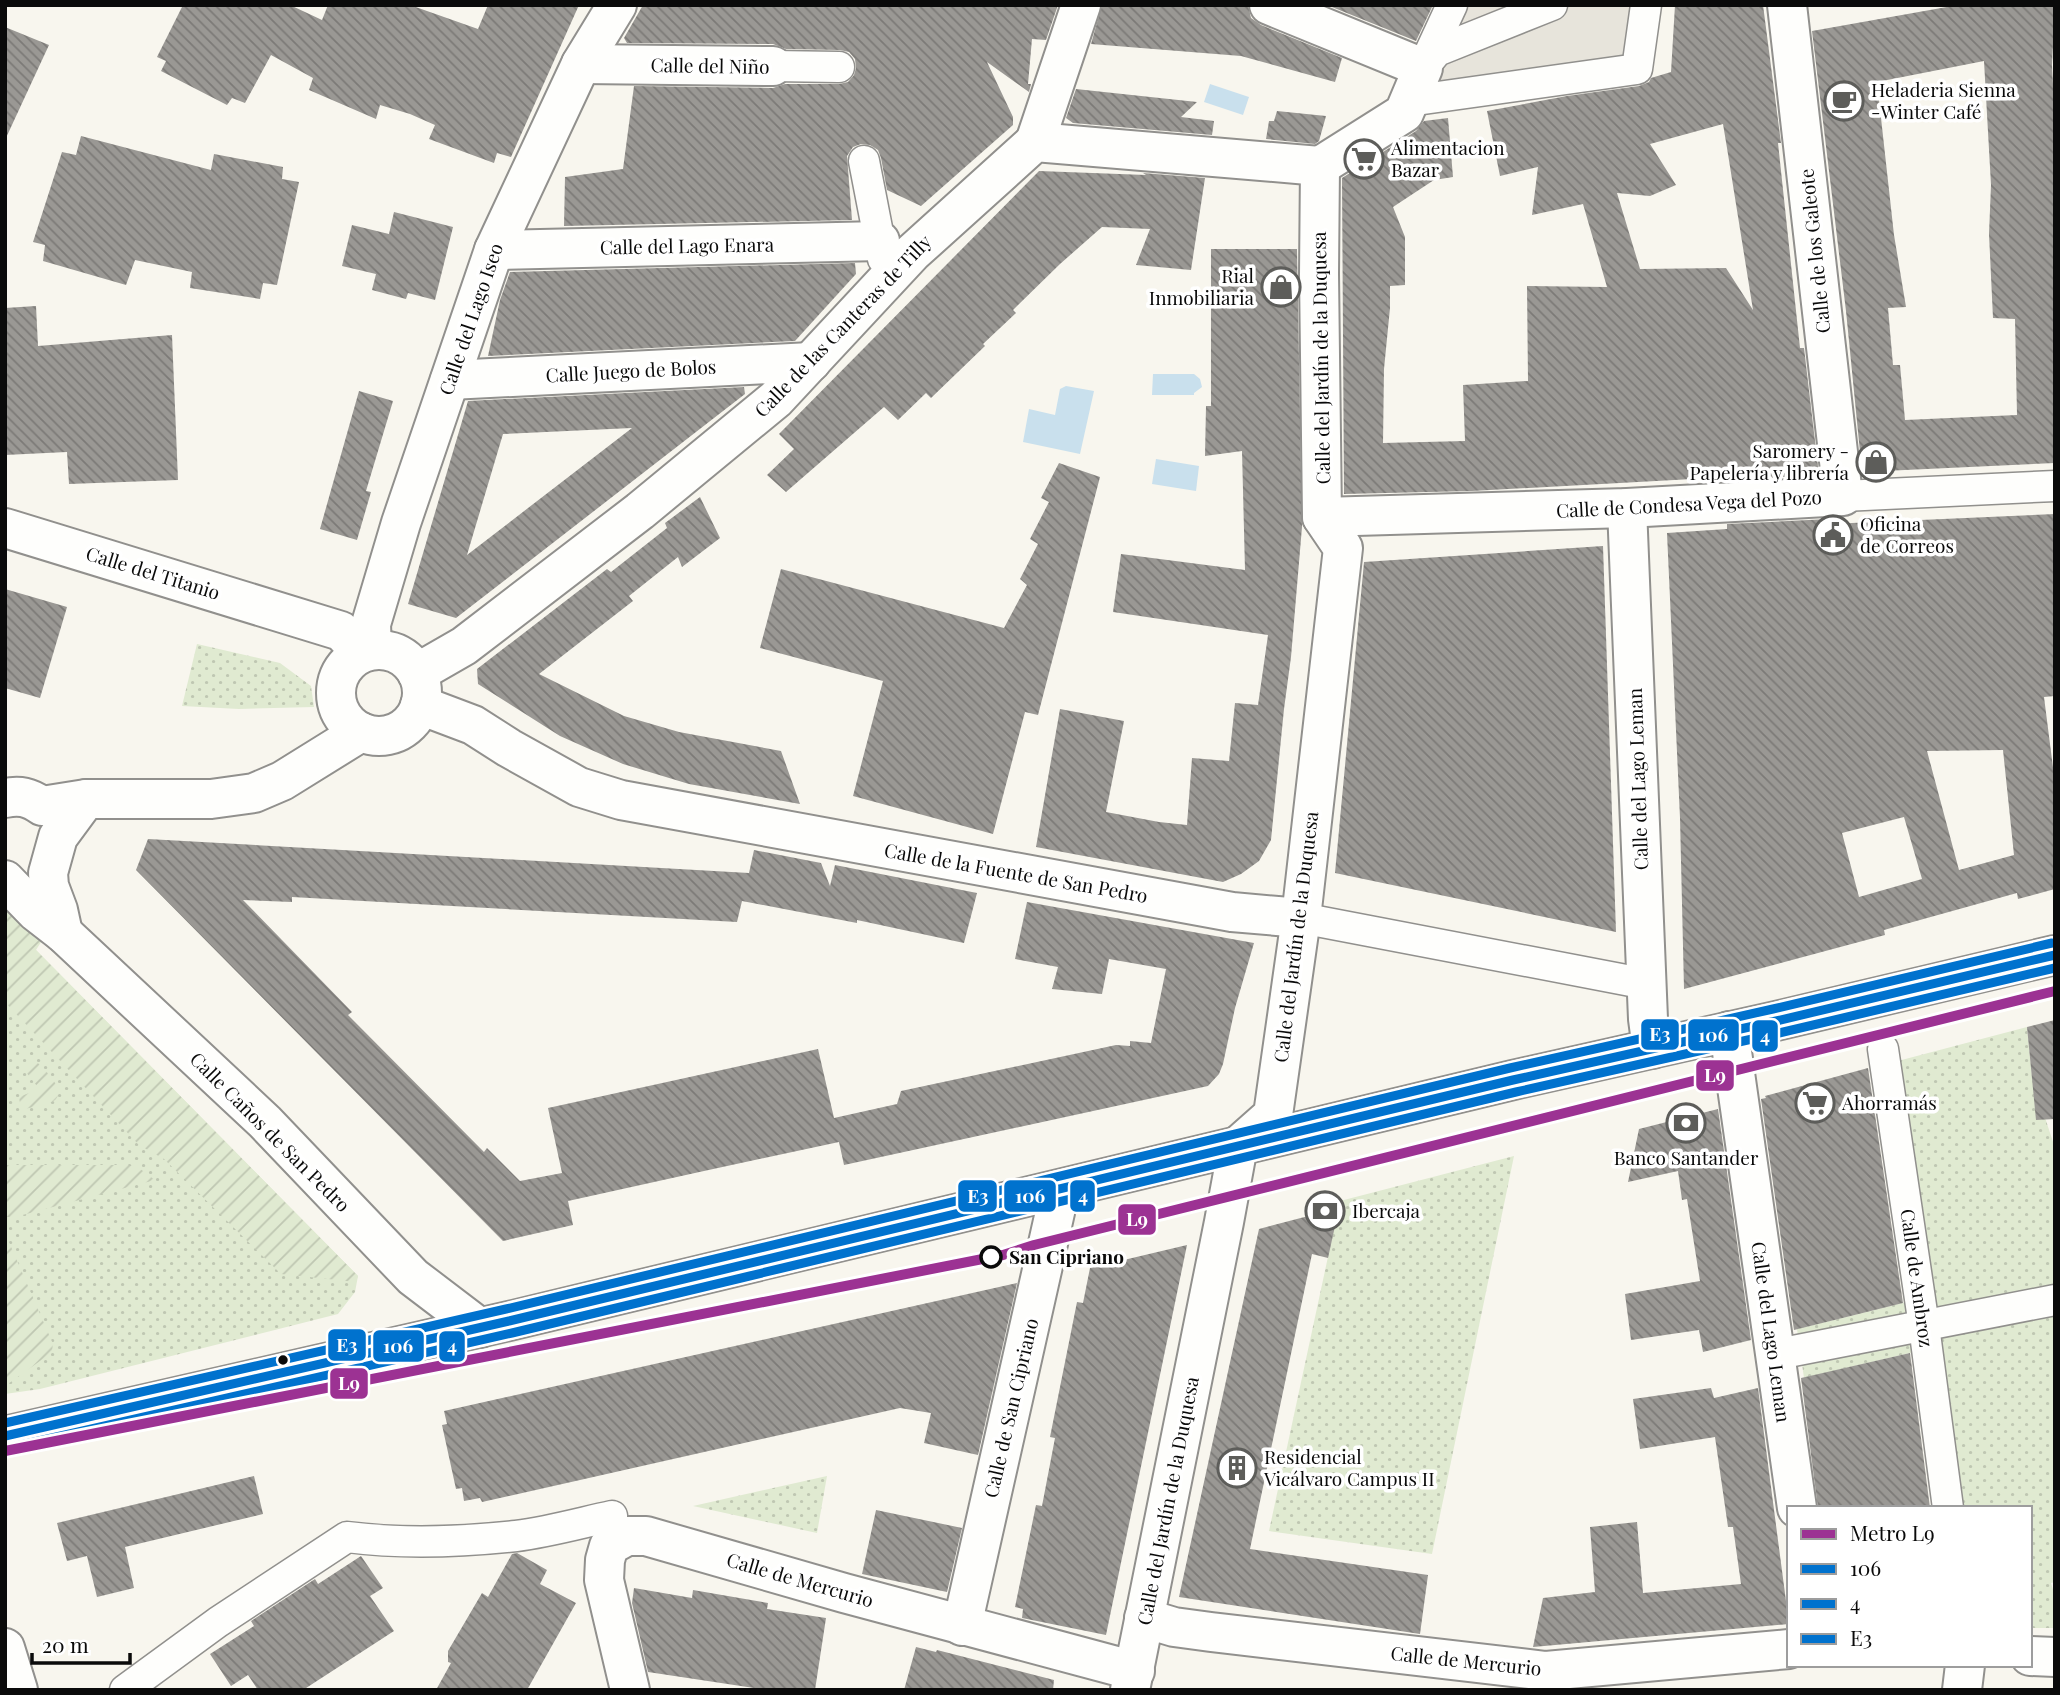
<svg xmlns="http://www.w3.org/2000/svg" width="2060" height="1695" font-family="'Playfair Display',serif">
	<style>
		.park { fill: url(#park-dots) }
		.garden { fill: url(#garden-furrows) }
		.plaza { fill: #e7e4db }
		.water { fill: #c9e0ed }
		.building { fill: url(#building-back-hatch); fill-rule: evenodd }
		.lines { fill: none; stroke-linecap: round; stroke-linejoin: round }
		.pedestrian-casing { stroke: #91908d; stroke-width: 33 }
		.minor-casing { stroke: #91908d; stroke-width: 42 }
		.tertiary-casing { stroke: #91908d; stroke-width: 42 }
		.pedestrian { stroke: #fefefc; stroke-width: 30 }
		.minor { stroke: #fefefc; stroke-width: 38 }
		.tertiary { stroke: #fefefc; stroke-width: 38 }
		.bus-1-casing { stroke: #fff; stroke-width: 14 }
		.bus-2-casing { stroke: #fff; stroke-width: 14 }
		.bus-3-casing { stroke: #fff; stroke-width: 14 }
		.bus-1 { stroke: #0072ce; stroke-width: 9 }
		.bus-2 { stroke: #0072ce; stroke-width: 9 }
		.bus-3 { stroke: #0072ce; stroke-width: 9 }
		.metro-1-casing { stroke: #fff; stroke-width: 16 }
		.metro-1 { stroke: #9c3293; stroke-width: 10 }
		.stop-dot { fill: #fff; stroke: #0a0a0a; stroke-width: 3.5 }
		.bus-dot { fill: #0a0a0a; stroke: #fff; stroke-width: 2.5 }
		.labels { text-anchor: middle; stroke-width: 7; stroke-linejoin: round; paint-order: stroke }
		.street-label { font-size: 19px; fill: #0a0a0a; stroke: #fff }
		.poi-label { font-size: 19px; fill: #0a0a0a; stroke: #fff; text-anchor: start }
		.stop-label { font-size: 19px; font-weight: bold; fill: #0a0a0a; stroke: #fff; text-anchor: start }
		.line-badge { stroke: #fff; stroke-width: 2.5 }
		.badge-label { font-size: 19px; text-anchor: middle; font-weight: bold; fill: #fff }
	</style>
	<defs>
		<pattern id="park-dots" width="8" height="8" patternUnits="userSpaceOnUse" patternTransform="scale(1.75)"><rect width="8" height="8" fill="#e0ead1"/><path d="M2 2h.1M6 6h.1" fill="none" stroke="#bfc7b2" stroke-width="1.8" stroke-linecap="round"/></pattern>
		<pattern id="garden-furrows" width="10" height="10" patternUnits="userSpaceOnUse" patternTransform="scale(1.75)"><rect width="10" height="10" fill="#e0ead1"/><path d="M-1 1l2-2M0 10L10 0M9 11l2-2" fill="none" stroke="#bfc7b2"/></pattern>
		<pattern id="building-back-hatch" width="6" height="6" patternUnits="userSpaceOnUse" patternTransform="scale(1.75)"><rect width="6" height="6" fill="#9a9894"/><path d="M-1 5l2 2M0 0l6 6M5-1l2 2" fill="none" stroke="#7c7a77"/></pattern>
	</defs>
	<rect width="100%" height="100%" fill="#f8f6ee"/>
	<g class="park">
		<polygon points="197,644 280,663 311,686 314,707 239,709 182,706"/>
		<polygon points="5,902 36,950 358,1276 355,1292 338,1314 40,1389 5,1394"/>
		<polygon points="2027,1027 2032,1078 2055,1148 2055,1582 2051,1583 2055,1596 2055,1628 2030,1628 2030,1508 1936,1508 1914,1352 1804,1378 1797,1329 1907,1302 1875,1067"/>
		<polygon points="1514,1156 1432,1554 1269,1531 1340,1201"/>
		<polygon points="827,1476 817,1533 693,1506"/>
	</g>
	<g class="garden">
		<polygon points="5,902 43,939 36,950 358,1276 356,1282 281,1274 164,1159 139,1145 5,1002"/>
		<path d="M33 1058C41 1067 68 1089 55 1100 47 1106 30 1107 21 1110L19 1097 34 1091 37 1086 26 1072 25 1068Z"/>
		<polygon points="5,1165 127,1165 139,1168 155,1180 15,1217 5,1217"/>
		<polygon points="5,1240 9,1242 53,1344 52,1351 47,1356 5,1386"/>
	</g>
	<polygon class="plaza" points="1452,5 1657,5 1645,73 1404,113"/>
	<g class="water">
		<polygon points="1210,84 1249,97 1243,115 1204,102"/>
		<polygon points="1153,374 1194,374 1200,379 1202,387 1194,393 1194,395 1152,395"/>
		<polygon points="1066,386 1094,391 1080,454 1023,442 1029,409 1055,415 1060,389"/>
		<polygon points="1156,459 1199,466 1196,491 1152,484"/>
	</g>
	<g class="building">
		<polygon points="183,5 290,5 322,20 328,5 410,5 478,29 488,5 579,5 511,157 497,153 494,163 429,139 435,125 410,114 380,105 376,119 309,90 313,78 271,55 245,103 232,98 227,105 161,71 166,61 157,57"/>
		<polygon points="643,5 1058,5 1046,40 1032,39 1028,84 1031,84 1029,92 987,62 1013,117 1013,125 921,206 887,190 881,158 878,150 870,145 861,144 853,147 847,156 852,220 564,226 565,177 623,169 634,86 773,88 785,84 839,84 848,82 854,75 856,68 855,59 849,52 840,50 786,49 773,44 627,43 624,38"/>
		<polygon points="1102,5 1248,5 1251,18 1261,25 1342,58 1335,82 1241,56 1091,44"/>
		<polygon points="1327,5 1433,5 1416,41"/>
		<path d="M1675 5H1763L1781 143H1778L1800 348H1804L1819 475 1728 480 1729 477 1472 491 1344 494 1342 178 1416 131 1424 121 1448 118 1453 177 1434 180 1393 207 1405 237V285L1390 286V308L1384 369 1383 443 1465 441 1463 385 1528 381 1527 286 1607 287 1583 204 1532 215 1538 167 1500 176 1487 111 1567 96 1639 86 1649 82 1651 78 1671 72ZM1723 124 1727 148 1753 310 1726 268 1640 269 1617 193 1650 196 1676 185 1650 144Z"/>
		<path d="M1958 5H2055L2052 65 2055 122V463L1862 472 1846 311 1812 31ZM1984 61 1991 185 1989 234 1993 318 2015 319 2017 415 1905 420 1900 365H1893L1888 308 1906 307 1894 235 1877 82Z"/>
		<polygon points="5,27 49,45 5,140"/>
		<polygon points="1076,89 1197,102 1181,117 1214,121 1212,135 1073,123 1066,118"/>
		<polygon points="1277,111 1326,116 1319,141 1315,144 1266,139 1269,121 1274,121"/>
		<polygon points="81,136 211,170 214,154 283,167 282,179 299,182 277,285 263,283 260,299 190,288 192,272 135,260 126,285 43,261 45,245 33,242 62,152 76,155"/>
		<polygon points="1039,171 1146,175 1143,173 1205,178 1191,270 1136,265 1150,229 1102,227 1060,264 1013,310 1016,313 983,344 985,346 931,398 926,393 898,420 884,407 786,492 767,475 794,449 779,434"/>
		<polygon points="394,212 453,227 435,300 408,293 406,299 372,290 376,274 342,266 352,225 389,234"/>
		<polygon points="1211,249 1297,249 1302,527 1291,657 1284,709 1271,840 1259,861 1241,874 1223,882 1036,847 1060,709 1124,721 1106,812 1159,822 1187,825 1192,758 1229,761 1235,703 1258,705 1268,635 1113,612 1121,554 1245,570 1242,451 1205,456 1206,406 1211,406"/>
		<polygon points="855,263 856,274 795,341 488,356 500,300 510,272"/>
		<polygon points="36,306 38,346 172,335 178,480 69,484 67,452 5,455 5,308"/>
		<path d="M744 387 745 394 456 618 408 604 468 401ZM632 428 467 555 503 434Z"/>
		<polygon points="359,391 393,401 366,491 371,492 357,540 320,529"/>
		<polygon points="1059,463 1100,477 1038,715 1025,712 993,834 853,796 883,681 760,648 781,569 1004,628 1027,585 1020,579 1038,544 1030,539 1049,502 1041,498"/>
		<polygon points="700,497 720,538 682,567 678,557 629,596 633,601 539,674 624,716 679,732 781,751 800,804 689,784 623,764 560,736 478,684 477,669 607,569 611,572 667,528 665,523"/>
		<path d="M2055 514V696L2044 697 2055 783V889L2018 899 2017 893 1884 930 1885 935 1684 989 1680 818 1667 533 1727 529V524L1829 519V524ZM2003 750 2014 855 1959 870 1927 751ZM1904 817 1922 879 1859 897 1842 833Z"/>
		<polygon points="1603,546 1616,932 1335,873 1364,562"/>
		<polygon points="5,589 67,607 40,698 5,688"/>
		<polygon points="148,839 749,873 754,850 821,863 830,886 835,865 977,893 964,943 857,920 857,923 742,901 737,922 292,897 292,902 243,900 352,1012 348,1015 484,1152 487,1148 520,1181 562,1173 548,1108 818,1049 834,1118 897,1104 901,1091 1116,1045 1130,1046 1130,1041 1151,1043 1166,969 1109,959 1102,994 1052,989 1058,967 1015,959 1027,902 1254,943 1235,1008 1223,1064 1219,1074 1208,1086 844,1165 839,1142 704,1171 568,1201 573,1225 503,1241 136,870"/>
		<polygon points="2055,1020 2055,1119 2036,1120 2027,1027"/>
		<polygon points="1868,1068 1903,1303 1794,1330 1761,1099 1766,1098 1765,1096"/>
		<polygon points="1718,1109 1751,1340 1703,1352 1699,1330 1631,1340 1625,1294 1700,1281 1687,1199 1682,1200 1678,1171 1628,1182 1639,1129"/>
		<polygon points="1339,1208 1328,1258 1312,1254 1250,1549 1428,1575 1420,1634 1179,1597 1259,1229"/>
		<polygon points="1187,1245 1106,1635 1022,1618 1023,1609 1015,1607 1036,1505 1042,1506 1055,1438 1050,1437 1077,1302 1083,1303 1090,1268"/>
		<polygon points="1017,1283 978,1455 924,1443 931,1413 900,1408 482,1502 480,1498 464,1501 462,1488 456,1489 442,1425 447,1424 444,1411"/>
		<polygon points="1910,1353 1930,1508 1818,1508 1801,1378"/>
		<polygon points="1711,1388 1714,1398 1758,1388 1789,1624 1533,1647 1543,1598 1595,1592 1590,1527 1637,1522 1643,1593 1741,1584 1733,1527 1728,1527 1715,1437 1640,1449 1633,1399"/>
		<polygon points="254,1476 263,1514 125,1547 134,1588 97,1597 87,1556 67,1561 57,1523"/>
		<polygon points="876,1510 962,1528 947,1592 862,1574"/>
		<polygon points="517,1553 547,1570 540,1584 576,1603 527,1690 436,1690 451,1663 448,1662 448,1651 482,1593 488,1597 512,1554"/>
		<polygon points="361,1556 383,1588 370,1596 394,1631 303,1690 258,1690 248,1675 231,1686 210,1654 254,1626 251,1621 315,1579 318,1584"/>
		<polygon points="634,1588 692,1598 693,1590 768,1603 767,1609 826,1618 815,1690 768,1690 648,1672 632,1603"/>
		<polygon points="916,1647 936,1652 937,1650 1054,1680 1053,1690 904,1690"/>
	</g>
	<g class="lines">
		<g class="pedestrian-casing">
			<g id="pedestrian">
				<polyline points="1426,61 1452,5"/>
				<polyline points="773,66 839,67"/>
				<polyline points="1423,68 1437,51 1552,5"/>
				<polyline points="1409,101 1637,69 1646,5"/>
				<polyline points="864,161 883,259"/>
				<polyline points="1843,496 2055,486"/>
				<polyline points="1301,918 1631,981"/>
				<polyline points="1883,1049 1924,1326 1948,1508"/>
				<polyline points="1788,1352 2055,1300"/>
				<path d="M125 1690 218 1622 347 1537C402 1544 460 1542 516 1536 548 1532 580 1523 612 1516"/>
			</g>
		</g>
		<g class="minor-casing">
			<g id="minor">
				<polyline points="1269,5 1423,68 1404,113 1320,166"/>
				<polyline points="581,64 773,66"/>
				<polyline points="1035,142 1081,5"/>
				<polyline points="494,250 880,241"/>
				<polyline points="450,380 811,362"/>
				<polyline points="1627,508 1648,1019 1652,1049"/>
				<polyline points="1322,517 1627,508 1843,496 1787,5"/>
				<polyline points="5,528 341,631 362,653"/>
				<polyline points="372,650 371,624 401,523 494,250 581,64 617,5"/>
				<circle cx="379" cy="693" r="43"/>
				<polyline points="417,673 464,646 640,511 776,399 912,253 1035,142 1320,166"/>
				<polyline points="420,705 473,725 509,748 579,787 621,800 1232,912 1301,918"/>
				<path d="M5 798C20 795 29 797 42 806L86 799H211L254 793 282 781 361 732"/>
				<polyline points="5,880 36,912 63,933 265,1122 413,1277 480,1328"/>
				<polyline points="63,933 58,910 49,886 48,873 58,837 86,799"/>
				<polyline points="1729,1031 1797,1508"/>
				<polyline points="1144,1618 1174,1627 1211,1632 1546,1671 1789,1649"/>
				<polyline points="962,1626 1060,1190"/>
				<polyline points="5,1648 18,1690"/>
				<polyline points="2030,1656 2055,1657"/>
				<polyline points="630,1690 604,1580 605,1560 609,1546 627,1536 646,1536 844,1593 1135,1671"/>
				<polyline points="1130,1690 1224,1222 1238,1146 1273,1115 1301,918 1343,548 1322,517 1319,274 1320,166"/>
				<polyline points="1962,1690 1965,1665"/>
			</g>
		</g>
		<g class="tertiary-casing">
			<polyline id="tertiary" points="5,1436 509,1321 1513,1080 1776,1021 2055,955"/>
		</g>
		<use href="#pedestrian" class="pedestrian"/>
		<use href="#minor" class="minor"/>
		<use href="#tertiary" class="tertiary"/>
		<g class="bus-1-casing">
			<polyline id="bus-1" points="5,1436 509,1321 1513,1080 1776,1021 2055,955"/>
		</g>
		<g class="bus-2-casing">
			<polyline id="bus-2" points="8,1448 512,1333 1516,1092 1779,1033 2055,968"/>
		</g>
		<g class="bus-3-casing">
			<polyline id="bus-3" points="5,1423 506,1309 1510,1068 1773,1009 2052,943"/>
		</g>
		<use href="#bus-1" class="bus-1"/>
		<use href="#bus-2" class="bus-2"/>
		<use href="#bus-3" class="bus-3"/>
		<g class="metro-1-casing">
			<polyline id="metro-1" points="5,1451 1003,1255 1034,1245 2055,991"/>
		</g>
		<use href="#metro-1" class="metro-1"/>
	</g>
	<defs>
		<g id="cafe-ring" transform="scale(2.0125)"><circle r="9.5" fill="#fff" stroke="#5d5d5a" stroke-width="1.5"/><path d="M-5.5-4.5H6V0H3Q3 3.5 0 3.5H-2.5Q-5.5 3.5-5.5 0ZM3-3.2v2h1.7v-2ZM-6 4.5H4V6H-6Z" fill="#5d5d5a"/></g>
		<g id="supermarket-ring" transform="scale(2.0125)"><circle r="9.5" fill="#fff" stroke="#5d5d5a" stroke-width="1.5"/><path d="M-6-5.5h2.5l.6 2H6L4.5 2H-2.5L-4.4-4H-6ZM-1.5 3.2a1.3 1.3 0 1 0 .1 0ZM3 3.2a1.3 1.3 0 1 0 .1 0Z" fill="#5d5d5a"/></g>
		<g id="shop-ring" transform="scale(2.0125)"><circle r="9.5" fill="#fff" stroke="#5d5d5a" stroke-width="1.5"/><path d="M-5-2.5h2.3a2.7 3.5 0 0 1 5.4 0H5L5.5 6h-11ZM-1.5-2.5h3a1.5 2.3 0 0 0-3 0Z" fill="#5d5d5a"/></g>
		<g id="civic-ring" transform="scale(2.0125)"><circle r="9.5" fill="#fff" stroke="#5d5d5a" stroke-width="1.5"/><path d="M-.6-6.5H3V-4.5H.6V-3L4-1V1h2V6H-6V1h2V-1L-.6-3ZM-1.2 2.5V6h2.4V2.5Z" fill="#5d5d5a"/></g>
		<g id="bank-ring" transform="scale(2.0125)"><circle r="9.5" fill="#fff" stroke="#5d5d5a" stroke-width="1.5"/><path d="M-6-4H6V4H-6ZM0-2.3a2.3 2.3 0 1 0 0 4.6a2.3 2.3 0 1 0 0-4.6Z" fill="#5d5d5a"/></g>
		<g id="building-ring" transform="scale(2.0125)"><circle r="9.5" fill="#fff" stroke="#5d5d5a" stroke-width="1.5"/><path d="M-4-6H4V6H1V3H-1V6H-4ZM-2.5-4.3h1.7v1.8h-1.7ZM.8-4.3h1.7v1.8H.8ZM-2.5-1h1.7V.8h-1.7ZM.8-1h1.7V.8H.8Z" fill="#5d5d5a"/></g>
	</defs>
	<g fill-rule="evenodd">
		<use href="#cafe-ring" x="1844" y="101"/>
		<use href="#supermarket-ring" x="1364" y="159"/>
		<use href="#shop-ring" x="1281" y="287"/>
		<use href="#shop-ring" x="1876" y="462"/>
		<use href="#civic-ring" x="1833" y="535"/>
		<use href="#supermarket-ring" x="1815" y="1103"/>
		<use href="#bank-ring" x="1686" y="1123"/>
		<use href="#bank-ring" x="1325" y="1211"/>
		<use href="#building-ring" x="1237" y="1468"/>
	</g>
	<circle class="stop-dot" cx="991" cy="1257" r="10"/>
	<circle class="bus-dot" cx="283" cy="1360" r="6"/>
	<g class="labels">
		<g class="street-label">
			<text transform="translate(710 66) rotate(1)" y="7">Calle del Niño</text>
			<text transform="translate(687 246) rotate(-1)" y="7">Calle del Lago Enara</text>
			<text transform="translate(1815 251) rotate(-96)" y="7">Calle de los Galeote</text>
			<text transform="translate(471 319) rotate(-71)" y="7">Calle del Lago Iseo</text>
			<text transform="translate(843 326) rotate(-46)" y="7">Calle de las Canteras de Tilly</text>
			<text transform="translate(1321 358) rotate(-91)" y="7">Calle del Jardín de la Duquesa</text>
			<text transform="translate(631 371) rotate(-3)" y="7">Calle Juego de Bolos</text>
			<text transform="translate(1689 504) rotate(-3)" y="7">Calle de Condesa Vega del Pozo</text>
			<text transform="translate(153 573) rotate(17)" y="7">Calle del Titanio</text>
			<text transform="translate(1638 779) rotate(-92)" y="7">Calle del Lago Leman</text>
			<text transform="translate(1016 873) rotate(10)" y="7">Calle de la Fuente de San Pedro</text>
			<text transform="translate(1296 937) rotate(-83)" y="7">Calle del Jardín de la Duquesa</text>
			<text transform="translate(270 1132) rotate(45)" y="7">Calle Caños de San Pedro</text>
			<text transform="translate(1917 1278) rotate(82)" y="7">Calle de Ambroz</text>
			<text transform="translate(1771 1332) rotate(82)" y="7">Calle del Lago Leman</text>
			<text transform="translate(1011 1408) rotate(-77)" y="7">Calle de San Cipriano</text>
			<text transform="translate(1168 1501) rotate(-79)" y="7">Calle del Jardín de la Duquesa</text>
			<text transform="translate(800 1580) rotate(16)" y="7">Calle de Mercurio</text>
			<text transform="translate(1466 1661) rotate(6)" y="7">Calle de Mercurio</text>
		</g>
		<g class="poi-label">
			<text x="1871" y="97">Heladeria Sienna<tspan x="1871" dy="22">-Winter Café</tspan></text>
			<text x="1391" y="155">Alimentacion<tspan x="1391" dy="22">Bazar</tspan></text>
			<text x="1254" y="283" text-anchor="end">Rial<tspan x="1254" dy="22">Inmobiliaria</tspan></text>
			<text x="1849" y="458" text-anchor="end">Saromery -<tspan x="1849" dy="22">Papelería y librería</tspan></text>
			<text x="1860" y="531">Oficina<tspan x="1860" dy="22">de Correos</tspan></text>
			<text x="1842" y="1110">Ahorramás</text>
			<text x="1686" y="1165" text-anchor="middle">Banco Santander</text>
			<text x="1352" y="1218">Ibercaja</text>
			<text x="1264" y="1464">Residencial<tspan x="1264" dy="22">Vicálvaro Campus II</tspan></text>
		</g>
		<g class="stop-label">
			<text x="1009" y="1264">San Cipriano</text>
		</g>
	</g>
	<g class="line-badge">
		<rect x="1640" y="1018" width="40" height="33" rx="7" fill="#0072ce"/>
		<rect x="1687" y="1018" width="53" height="34" rx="7" fill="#0072ce"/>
		<rect x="1751" y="1019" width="28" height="34" rx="7" fill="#0072ce"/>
		<rect x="1695" y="1059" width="40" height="33" rx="7" fill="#9c3293"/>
		<rect x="957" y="1179" width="41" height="34" rx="7" fill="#0072ce"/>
		<rect x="1003" y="1179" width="54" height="34" rx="7" fill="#0072ce"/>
		<rect x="1069" y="1179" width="27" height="34" rx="7" fill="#0072ce"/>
		<rect x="1117" y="1203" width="40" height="33" rx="7" fill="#9c3293"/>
		<rect x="327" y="1328" width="40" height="34" rx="7" fill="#0072ce"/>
		<rect x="372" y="1329" width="53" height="34" rx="7" fill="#0072ce"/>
		<rect x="438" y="1330" width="28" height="33" rx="7" fill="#0072ce"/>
		<rect x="329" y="1367" width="40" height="33" rx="7" fill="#9c3293"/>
	</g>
	<g class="badge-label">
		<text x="1660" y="1041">E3</text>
		<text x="1713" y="1042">106</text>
		<text x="1765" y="1043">4</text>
		<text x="1715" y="1082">L9</text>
		<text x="978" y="1203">E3</text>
		<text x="1030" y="1203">106</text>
		<text x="1083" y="1203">4</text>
		<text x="1137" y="1226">L9</text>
		<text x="347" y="1352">E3</text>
		<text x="398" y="1353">106</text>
		<text x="452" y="1353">4</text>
		<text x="349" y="1390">L9</text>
	</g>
	<rect width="2060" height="1695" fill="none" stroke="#0a0a0a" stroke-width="14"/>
	<rect x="1787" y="1506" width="245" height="161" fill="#ffffff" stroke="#9d9d9d" stroke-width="2"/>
	<rect x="1801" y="1529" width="35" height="10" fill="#9c3293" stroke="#9d9d9d" stroke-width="2"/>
	<text x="1850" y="1541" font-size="21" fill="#0a0a0a">Metro L9</text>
	<rect x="1801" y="1564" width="35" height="10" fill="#0072ce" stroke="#9d9d9d" stroke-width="2"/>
	<text x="1850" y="1576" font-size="21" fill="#0a0a0a">106</text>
	<rect x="1801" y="1599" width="35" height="10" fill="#0072ce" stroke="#9d9d9d" stroke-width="2"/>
	<text x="1850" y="1611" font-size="21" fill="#0a0a0a">4</text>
	<rect x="1801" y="1634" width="35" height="10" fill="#0072ce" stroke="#9d9d9d" stroke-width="2"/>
	<text x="1850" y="1646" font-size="21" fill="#0a0a0a">E3</text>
	<path d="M32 1653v10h98v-10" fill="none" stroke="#0a0a0a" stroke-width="3.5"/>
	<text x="42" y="1653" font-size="21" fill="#0a0a0a" stroke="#ffffff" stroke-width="5" paint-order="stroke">20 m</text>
</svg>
